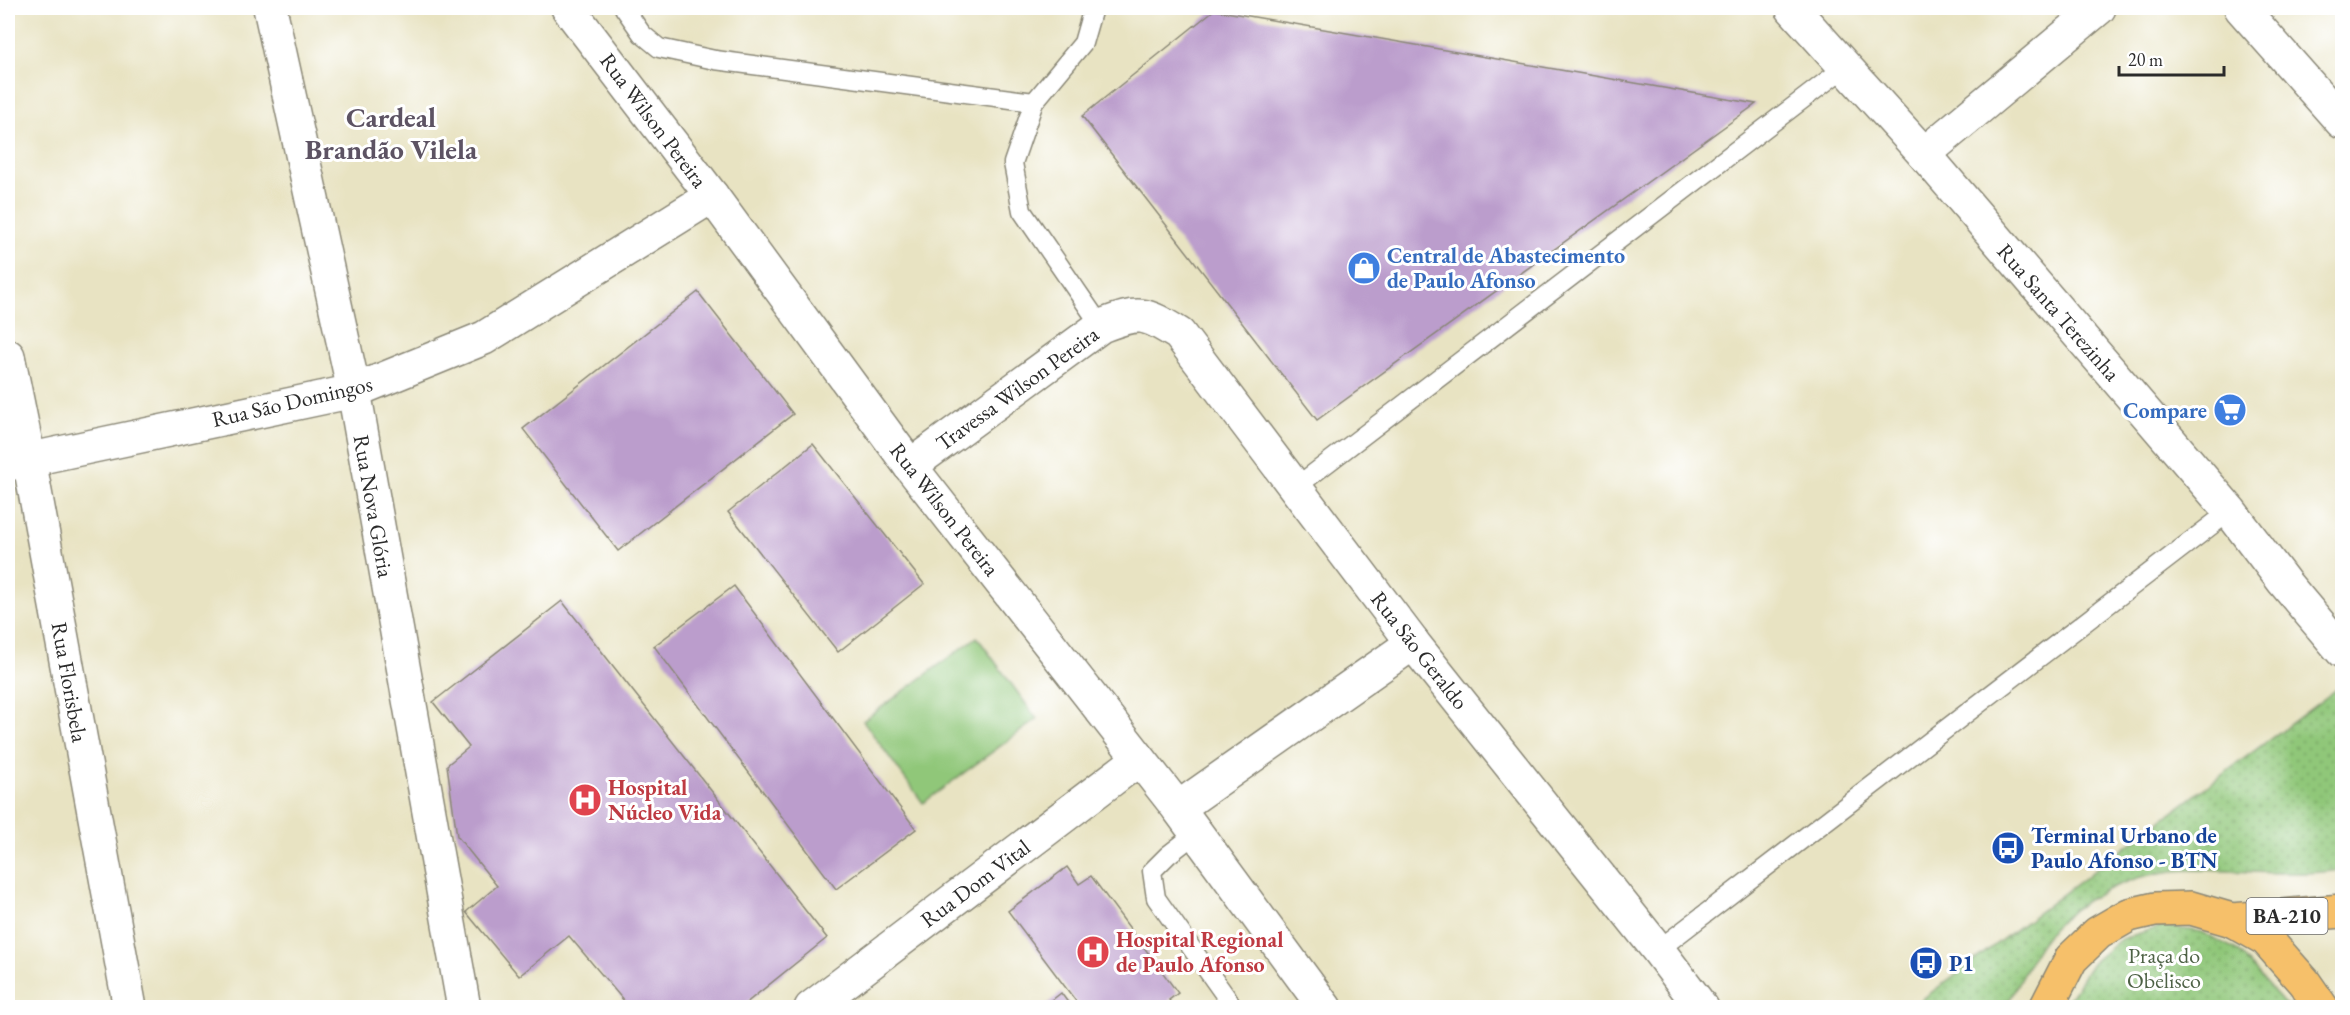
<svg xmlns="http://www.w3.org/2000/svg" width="2350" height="1015" font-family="'EB Garamond',serif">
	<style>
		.green { fill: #90c779; stroke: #5e7952; stroke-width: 1.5 }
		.park { fill: url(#park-dots); stroke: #5e7952; stroke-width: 1.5 }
		.building { fill: #bb9dcc }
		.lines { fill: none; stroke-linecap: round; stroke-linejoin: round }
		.lane-casing { stroke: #8a8776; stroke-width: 21 }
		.street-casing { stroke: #8a8776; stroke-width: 36 }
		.primary-casing { stroke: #8a8776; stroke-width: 36 }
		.lane { stroke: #fff; stroke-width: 18 }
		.street { stroke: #fff; stroke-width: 33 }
		.primary { stroke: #f6c06b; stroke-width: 33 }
		.labels { text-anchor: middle; stroke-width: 6; stroke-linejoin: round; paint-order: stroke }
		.shield { fill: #fff; stroke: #6b6b6b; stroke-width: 1.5 }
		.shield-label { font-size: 21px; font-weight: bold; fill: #2b2b2b }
		.street-label { font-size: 22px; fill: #2b2b2b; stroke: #fff }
		.shop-label { font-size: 22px; font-weight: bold; fill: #366cbe; stroke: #fff; text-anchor: start }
		.health-label { font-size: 22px; font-weight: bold; fill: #be3a42; stroke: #fff; text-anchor: start }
		.transit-label { font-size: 22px; font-weight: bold; fill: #164399; stroke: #fff; text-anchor: start }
		.park-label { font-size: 22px; fill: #4e6246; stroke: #fff }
		.district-label { font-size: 28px; font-weight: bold; fill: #5d5363; stroke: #fff }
	</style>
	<defs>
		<pattern id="park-dots" width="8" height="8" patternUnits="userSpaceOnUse" patternTransform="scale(1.5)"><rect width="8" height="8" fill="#90c779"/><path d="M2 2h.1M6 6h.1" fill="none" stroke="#76a263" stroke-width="1.8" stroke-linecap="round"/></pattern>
	</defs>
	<rect width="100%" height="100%" fill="#fff"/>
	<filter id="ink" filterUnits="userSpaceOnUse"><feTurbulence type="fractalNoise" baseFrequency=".0167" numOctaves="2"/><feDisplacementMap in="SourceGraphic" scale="12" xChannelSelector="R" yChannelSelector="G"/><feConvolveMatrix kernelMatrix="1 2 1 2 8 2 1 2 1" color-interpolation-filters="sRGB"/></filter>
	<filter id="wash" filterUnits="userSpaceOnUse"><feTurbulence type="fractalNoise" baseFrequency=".008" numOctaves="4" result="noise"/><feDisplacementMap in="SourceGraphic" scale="24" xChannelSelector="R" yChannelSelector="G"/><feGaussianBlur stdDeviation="1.35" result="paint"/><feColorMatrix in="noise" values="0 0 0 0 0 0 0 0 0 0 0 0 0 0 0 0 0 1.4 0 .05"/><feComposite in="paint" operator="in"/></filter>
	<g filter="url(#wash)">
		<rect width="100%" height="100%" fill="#e8e3c2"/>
		<polygon class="green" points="977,637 1037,719 923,803 863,721"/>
		<g class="park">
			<path d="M2337 689 2342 695V870C2291 877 2243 870 2192 870 2145 870 2093 890 2059 922 2035 945 2021 979 2006 1007H1912Z"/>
			<polygon points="2163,926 2202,932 2237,950 2288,1007 2063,1008 2092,963 2121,939"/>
		</g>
		<g id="blocks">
			<g class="building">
				<polygon points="1214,10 1756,104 1317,420 1082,116"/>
				<polygon points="698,292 793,414 618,551 523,429"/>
				<polygon points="813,444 924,584 838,652 728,512"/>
				<polygon points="734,586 916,829 836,889 654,646"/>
				<polygon points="562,601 827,938 740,1008 630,1008 569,936 519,976 466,912 497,886 457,836 447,765 469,747 433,702"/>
				<polygon points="1067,867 1079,884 1091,876 1178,993 1169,1000 1174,1008 1081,1008 1008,911"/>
				<polygon points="1061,993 1072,1008 1042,1008"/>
			</g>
		</g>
	</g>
	<g filter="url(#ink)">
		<use href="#blocks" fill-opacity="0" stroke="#8a8776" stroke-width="1.5"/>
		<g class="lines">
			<g class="lane-casing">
				<g id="lane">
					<polyline points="624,8 642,34 659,48 715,60 1034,102"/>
					<polyline points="1093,8 1083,43 1034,102 1013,163 1022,211 1101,326"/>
					<polyline points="1296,487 1845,67"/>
					<polyline points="1195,834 1168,855 1152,871 1156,898 1234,1008"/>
					<polyline points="1658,950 2230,511"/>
				</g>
			</g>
			<g class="street-casing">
				<g id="street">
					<polyline points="270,8 354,391 464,1008"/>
					<polyline points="568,8 712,196 910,466 1178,808 1325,1008"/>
					<polyline points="1792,8 1924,154 2230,511 2284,582 2342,651"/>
					<polyline points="2241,8 2342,122"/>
					<polyline points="1924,154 2099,8"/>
					<polyline points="8,356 29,459 130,1008"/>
					<polyline points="8,464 354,391 484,338 712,196"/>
					<path d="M910 466 1101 326C1140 311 1143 312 1179 334L1413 643 1658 950 1702 1008"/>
					<polyline points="1178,808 1413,643"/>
					<polyline points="811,1008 1139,759"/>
				</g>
			</g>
			<g class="primary-casing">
				<g id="primary">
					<polyline points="2232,920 2342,911"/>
					<polyline points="2046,1008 2071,959 2098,933 2129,915 2155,909 2191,908 2232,920 2266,939 2304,982 2322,1008"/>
				</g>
			</g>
			<use href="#lane" class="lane"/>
			<use href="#street" class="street"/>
			<use href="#primary" class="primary"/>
		</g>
	</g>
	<defs>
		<g id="shop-disc" transform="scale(1.725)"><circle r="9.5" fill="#3f7fe0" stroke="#fff"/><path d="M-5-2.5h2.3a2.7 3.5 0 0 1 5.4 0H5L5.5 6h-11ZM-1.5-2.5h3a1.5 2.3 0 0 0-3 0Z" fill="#fff"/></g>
		<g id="supermarket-disc" transform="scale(1.725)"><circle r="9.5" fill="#3f7fe0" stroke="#fff"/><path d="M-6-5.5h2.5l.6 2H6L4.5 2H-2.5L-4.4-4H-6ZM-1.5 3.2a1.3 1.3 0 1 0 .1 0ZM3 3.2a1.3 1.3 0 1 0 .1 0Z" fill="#fff"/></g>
		<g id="hospital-disc" transform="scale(1.725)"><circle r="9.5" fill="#e0444e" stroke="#fff"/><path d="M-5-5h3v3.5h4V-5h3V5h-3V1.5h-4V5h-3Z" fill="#fff"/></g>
		<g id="bus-disc" transform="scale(1.725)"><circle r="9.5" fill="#1a4fb4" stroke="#fff"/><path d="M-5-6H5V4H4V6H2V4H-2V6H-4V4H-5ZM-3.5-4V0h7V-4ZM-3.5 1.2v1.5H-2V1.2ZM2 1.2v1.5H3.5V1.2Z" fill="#fff"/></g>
	</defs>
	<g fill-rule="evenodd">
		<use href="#shop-disc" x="1364" y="268"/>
		<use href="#supermarket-disc" x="2230" y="410"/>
		<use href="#hospital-disc" x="585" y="800"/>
		<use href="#bus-disc" x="2008" y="848"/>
		<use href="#hospital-disc" x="1093" y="952"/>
		<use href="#bus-disc" x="1926" y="963"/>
	</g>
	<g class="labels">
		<rect class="shield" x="2246.5" y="898" width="81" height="36" rx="4.5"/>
		<g class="shield-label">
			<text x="2287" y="923">BA-210</text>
		</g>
		<g class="street-label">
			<text transform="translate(654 120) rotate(53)" y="8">Rua Wilson Pereira</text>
			<text transform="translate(2059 312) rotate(49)" y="8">Rua Santa Terezinha</text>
			<text transform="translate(1017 388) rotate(-36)" y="8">Travessa Wilson Pereira</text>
			<text transform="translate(292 401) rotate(-13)" y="8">Rua São Domingos</text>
			<text transform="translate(374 506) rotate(80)" y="8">Rua Nova Glória</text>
			<text transform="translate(945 509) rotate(52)" y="8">Rua Wilson Pereira</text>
			<text transform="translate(1420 650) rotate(52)" y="8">Rua São Geraldo</text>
			<text transform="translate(70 682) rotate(80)" y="8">Rua Florisbela</text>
			<text transform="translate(975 883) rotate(-37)" y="8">Rua Dom Vital</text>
		</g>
		<g class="shop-label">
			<text x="1387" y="263">Central de Abastecimento<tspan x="1387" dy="25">de Paulo Afonso</tspan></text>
			<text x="2207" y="418" text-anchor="end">Compare</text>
		</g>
		<g class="health-label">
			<text x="608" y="795">Hospital<tspan x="608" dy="25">Núcleo Vida</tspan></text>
			<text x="1116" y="947">Hospital Regional<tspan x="1116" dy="25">de Paulo Afonso</tspan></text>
		</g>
		<g class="transit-label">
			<text x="2031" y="843">Terminal Urbano de<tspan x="2031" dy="25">Paulo Afonso - BTN</tspan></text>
			<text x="1949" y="971">P1</text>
		</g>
		<g class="park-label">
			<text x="2164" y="963">Praça do<tspan x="2164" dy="25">Obelisco</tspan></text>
		</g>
		<g class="district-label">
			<text x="391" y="127">Cardeal<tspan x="391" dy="32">Brandão Vilela</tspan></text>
		</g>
	</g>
	<rect width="2350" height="1015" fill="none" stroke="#fff" stroke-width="30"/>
	<path d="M2119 66v9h105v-9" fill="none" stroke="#2b2b2b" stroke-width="3"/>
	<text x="2128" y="66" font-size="18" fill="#2b2b2b" stroke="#ffffff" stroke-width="4.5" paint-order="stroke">20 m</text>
</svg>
